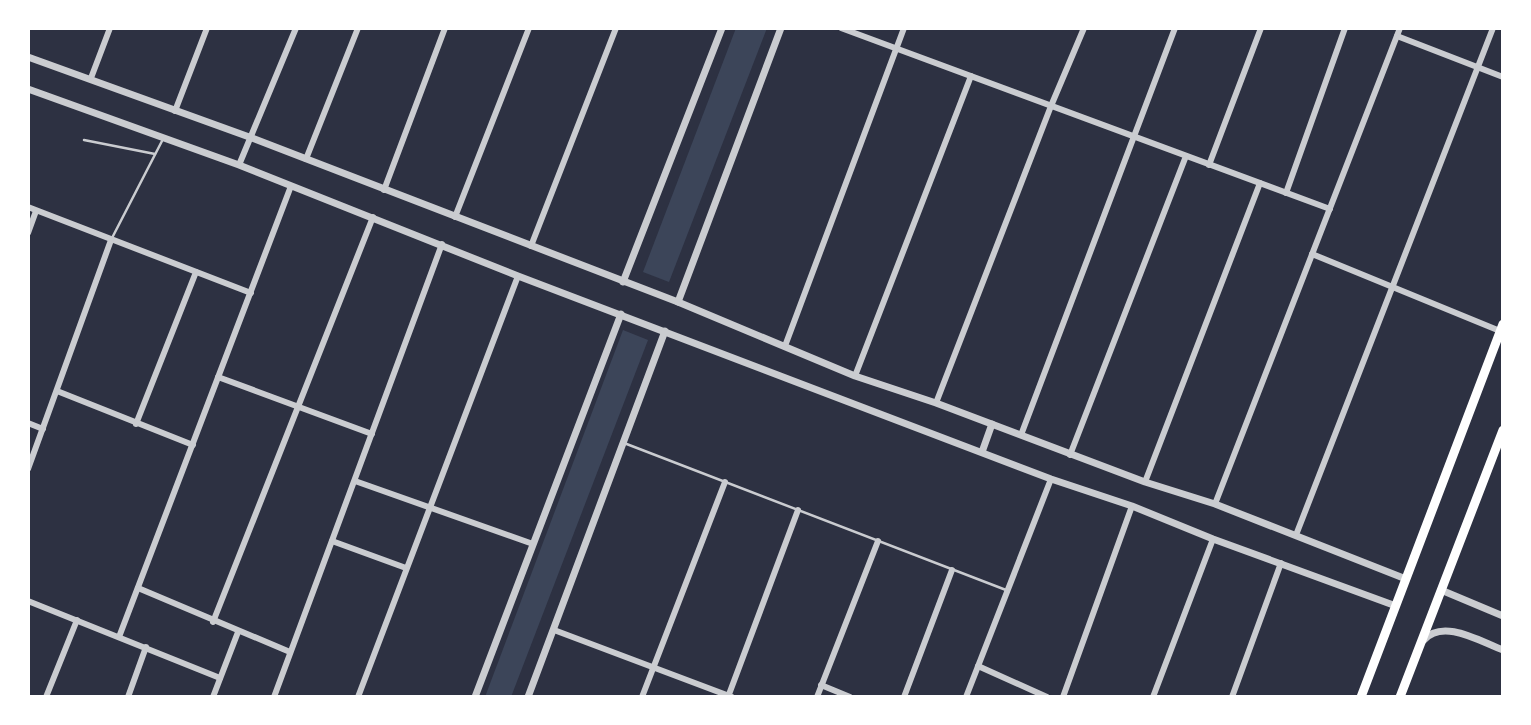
<svg xmlns="http://www.w3.org/2000/svg" width="1531" height="725" font-family="Raleway,sans-serif">
	<style>
		.green { fill: #3c4559 }
		.lines { fill: none; stroke-linecap: round; stroke-linejoin: round }
		.service { stroke: #caccd0; stroke-width: 2.5 }
		.minor { stroke: #caccd0; stroke-width: 6 }
		.tertiary { stroke: #caccd0; stroke-width: 7 }
		.primary { stroke: #fff; stroke-width: 9 }
	</style>
	<rect width="100%" height="100%" fill="#2d3142"/>
	<g class="green">
		<polygon points="736,28 767,28 669,282 643,272"/>
		<polygon points="623,330 648,340 511,697 485,697"/>
	</g>
	<g class="lines">
		<g class="service">
			<polyline points="84,140 155,154"/>
			<polyline points="112,238 162,141"/>
			<polyline points="624,443 1006,590"/>
		</g>
		<g class="minor">
			<polyline points="841,28 1330,209"/>
			<polyline points="1397,36 1503,77"/>
			<polyline points="91,78 110,28"/>
			<polyline points="175,111 207,28"/>
			<polyline points="306,159 358,28"/>
			<polyline points="239,165 296,28"/>
			<polyline points="1209,165 1261,28"/>
			<polyline points="384,190 445,28"/>
			<polyline points="1286,193 1345,28"/>
			<polyline points="28,207 251,293"/>
			<polyline points="455,217 529,28"/>
			<polyline points="28,233 36,211"/>
			<polyline points="531,246 616,28"/>
			<polyline points="1312,254 1500,331"/>
			<polyline points="785,346 904,28"/>
			<polyline points="855,376 971,76"/>
			<polyline points="218,377 372,434"/>
			<polyline points="57,391 193,445"/>
			<polyline points="936,403 1051,106 1084,28"/>
			<polyline points="28,423 43,429"/>
			<polyline points="136,424 196,272"/>
			<polyline points="1021,435 1175,28"/>
			<polyline points="1070,455 1186,156"/>
			<polyline points="28,469 111,240"/>
			<polyline points="355,481 533,544"/>
			<polyline points="1145,482 1260,183"/>
			<polyline points="1215,504 1400,28"/>
			<polyline points="1296,535 1493,28"/>
			<polyline points="332,541 406,568"/>
			<polyline points="138,588 290,652"/>
			<polyline points="28,601 220,678"/>
			<polyline points="213,622 373,217"/>
			<polyline points="554,630 732,697"/>
			<polyline points="119,637 291,186"/>
			<polyline points="978,666 1047,697"/>
			<polyline points="821,685 850,697"/>
			<polyline points="46,697 77,620"/>
			<polyline points="128,697 146,647"/>
			<polyline points="213,697 238,632"/>
			<polyline points="274,697 442,244"/>
			<polyline points="358,697 518,276"/>
			<polyline points="642,697 725,482"/>
			<polyline points="728,697 798,510"/>
			<polyline points="817,697 878,541"/>
			<polyline points="904,697 952,570"/>
			<polyline points="966,697 1051,479"/>
			<polyline points="1063,697 1132,506"/>
			<polyline points="1153,697 1213,539"/>
			<polyline points="1232,697 1281,563"/>
		</g>
		<g class="tertiary">
			<polyline points="28,57 252,138 678,302 855,376 936,403 1145,482 1215,504 1406,579"/>
			<polyline points="28,89 239,165 518,276 1051,479 1132,506 1213,539 1396,606"/>
			<polyline points="623,282 722,28"/>
			<polyline points="678,302 781,28"/>
			<polyline points="982,452 992,424"/>
			<polyline points="1441,590 1503,616"/>
			<path d="M1424 640C1443 618 1481 642 1503 650"/>
			<polyline points="475,697 621,314"/>
			<polyline points="528,697 665,331"/>
		</g>
		<g class="primary">
			<polyline points="1361,697 1503,324"/>
			<polyline points="1400,697 1503,430"/>
		</g>
	</g>
	<rect width="1531" height="725" fill="none" stroke="#ffffff" stroke-width="60"/>
</svg>
